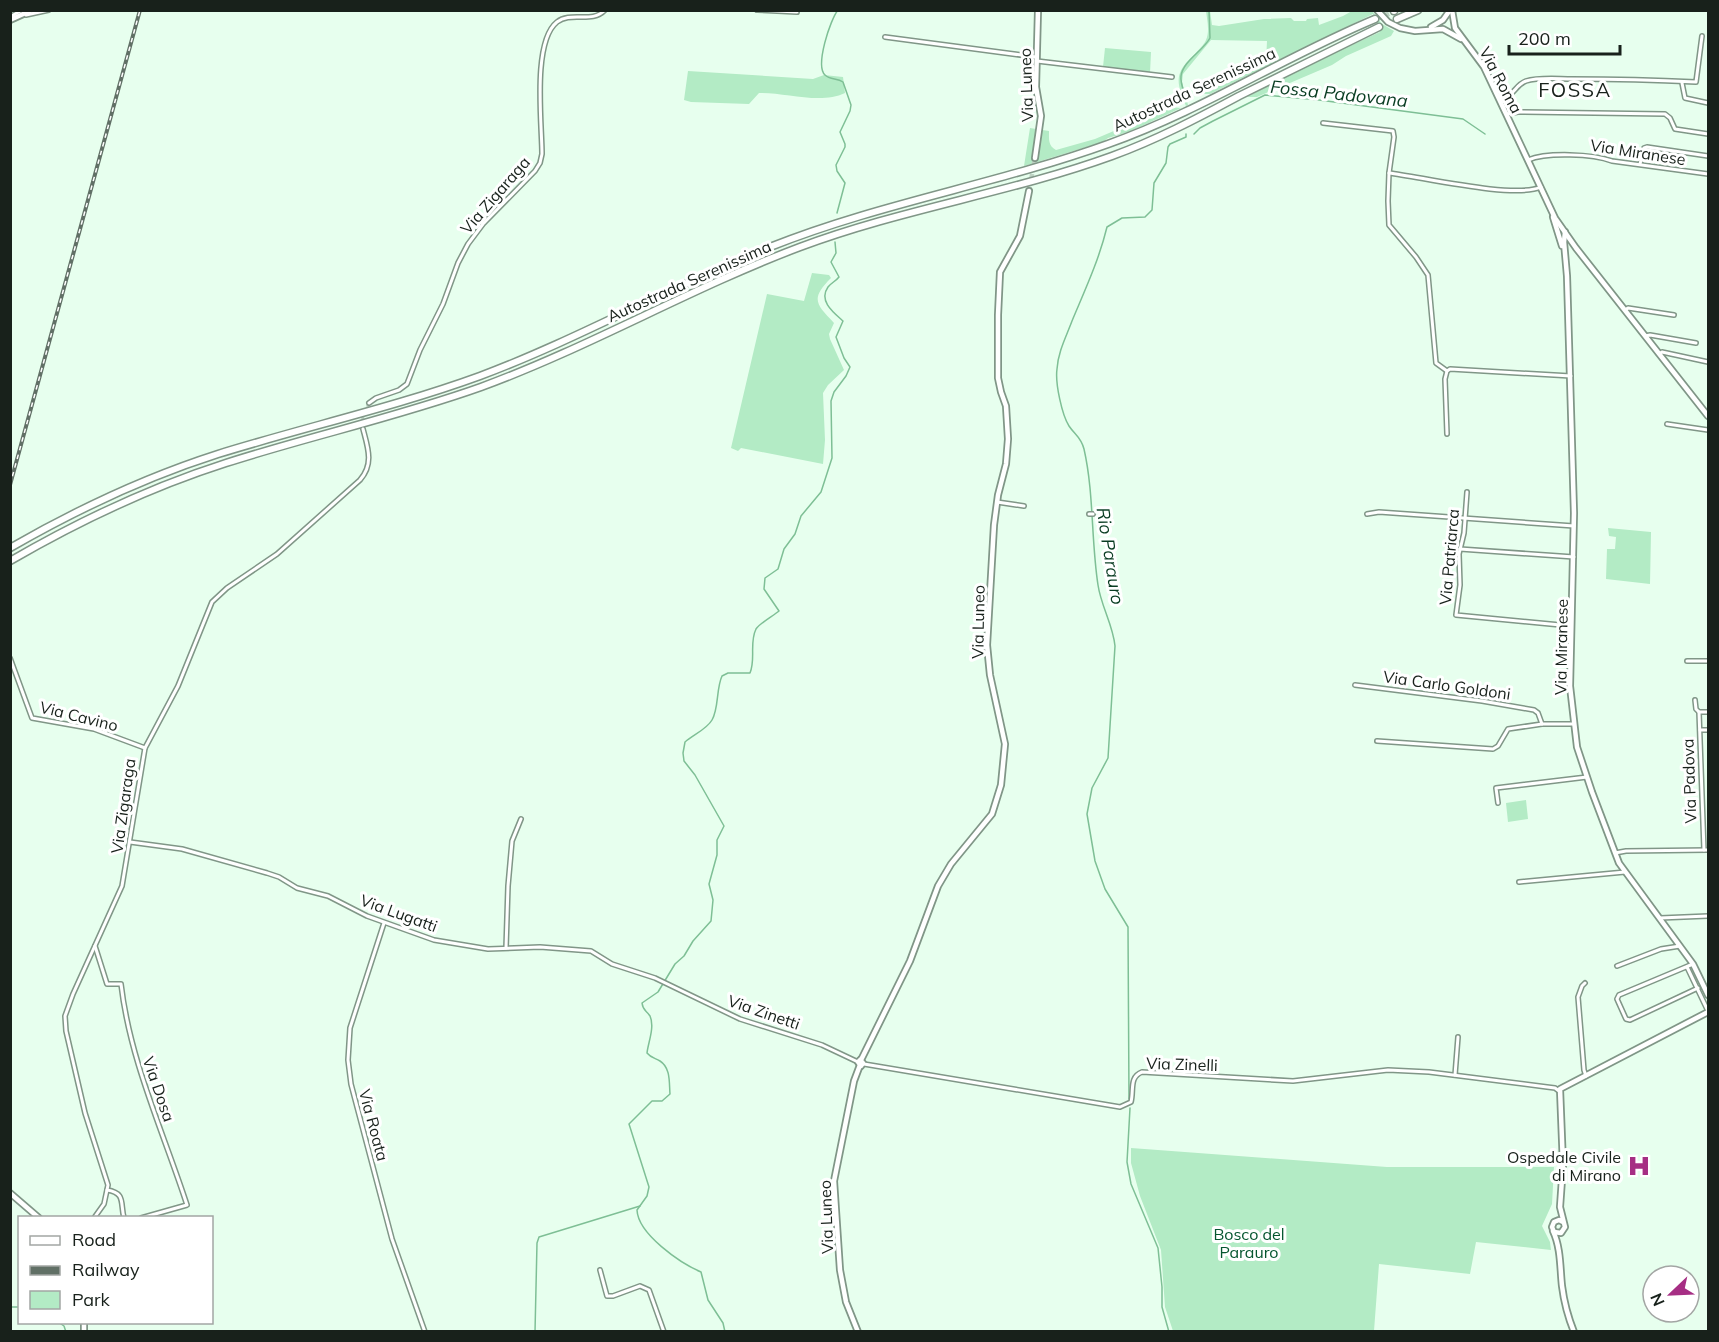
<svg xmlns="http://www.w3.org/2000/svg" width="1719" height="1342" font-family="Mulish,sans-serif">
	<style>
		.green { fill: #b3ebc5 }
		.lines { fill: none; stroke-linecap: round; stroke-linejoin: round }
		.stream { stroke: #7ebf95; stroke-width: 1.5 }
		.street-tunnel { stroke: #bed3c4; stroke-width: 3; stroke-dasharray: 3 1.5; stroke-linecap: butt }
		.secondary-tunnel { stroke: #bed3c4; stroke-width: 4.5; stroke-dasharray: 4.5 2; stroke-linecap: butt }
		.highway-tunnel { stroke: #bed3c4; stroke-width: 6; stroke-dasharray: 6 3; stroke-linecap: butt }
		.street-casing { stroke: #809687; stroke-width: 6 }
		.secondary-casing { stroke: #809687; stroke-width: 8 }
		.highway-casing { stroke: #809687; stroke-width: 9 }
		.street { stroke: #fff; stroke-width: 3 }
		.secondary { stroke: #fff; stroke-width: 4.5 }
		.highway { stroke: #fff; stroke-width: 6 }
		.rail-casing { stroke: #617066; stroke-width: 4 }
		.rail { stroke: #fff; stroke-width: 1.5; stroke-dasharray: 4.5; stroke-linecap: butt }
		.labels { text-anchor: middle; stroke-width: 6; stroke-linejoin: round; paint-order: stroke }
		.street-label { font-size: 16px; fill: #18211b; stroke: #fff }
		.poi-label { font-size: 16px; fill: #18211b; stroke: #fff; text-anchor: end }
		.park-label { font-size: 16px; fill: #05562f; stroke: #fff }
		.water-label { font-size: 18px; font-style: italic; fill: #083c21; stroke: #fff }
		.quarter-label { font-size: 20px; letter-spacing: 1.5px; fill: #18211b; stroke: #fff }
	</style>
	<rect width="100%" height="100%" fill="#e7ffee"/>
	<g class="green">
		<path d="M1206 11H1210L1212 25 1219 26 1264 19 1291 18 1294 21H1306L1307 19 1318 18 1319 25 1343 16 1352 11H1372L1382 24 1394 31 1391 36 1346 56 1332 65 1257 97H1247L1302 68 1380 32 1373 14 1210 94H1200L1266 61 1267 41 1211 40 1183 74 1182 82 1188 105 1186 106C1176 82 1174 73 1194 55 1198 50 1204 45 1206 40 1210 31 1207 19 1206 11Z"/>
		<polygon points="1105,48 1151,52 1150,73 1103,67"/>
		<path d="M688 71 813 79 824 75 843 77 845 93C820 105 785 92 759 93L749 104 691 102 684 100Z"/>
		<path d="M1170 107 1181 108 1131 131 1108 138 1103 142 1024 166 1030 128 1049 131C1049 139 1048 146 1056 150L1095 139Z"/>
		<path d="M812 273 829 275 831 278C810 299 816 304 834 323L829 334 830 339 844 370 828 385 823 393 825 440 823 464 741 448 738 451 731 448 767 294 804 301Z"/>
		<polygon points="1608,528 1651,532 1650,584 1606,579 1607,549 1615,549 1616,537 1609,536"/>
		<polygon points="1526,800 1528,819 1508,822 1506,803"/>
		<polygon points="1131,1148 1387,1167 1554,1167 1552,1204 1542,1226 1550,1242 1551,1250 1476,1242 1470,1274 1379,1264 1374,1331 1173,1331 1165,1307 1161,1250 1140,1196 1131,1163"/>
	</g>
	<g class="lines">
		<g class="stream">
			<path d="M1186 100C1185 93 1180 84 1181 76 1183 61 1203 51 1210 38L1209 10"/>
			<polyline points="1194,134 1200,128 1213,121 1265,95 1319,100 1463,119 1485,134"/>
			<path d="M837 213 845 183 837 171 836 165 845 147V144L840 132 850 111 851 105 843 82C837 78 830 80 825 75 815 66 830 20 838 10"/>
			<path d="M1129 1099 1128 927 1105 889 1095 861 1087 814 1092 788 1108 758 1115 646C1113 625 1101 606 1098 585 1091 540 1094 493 1084 449 1081 437 1075 435 1069 426 1062 415 1055 383 1057 369 1058 352 1066 337 1072 321 1085 290 1099 260 1107 227L1122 218 1145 217 1152 210 1154 183 1166 163 1168 147 1170 144 1186 137V134"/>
			<polyline points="1130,1108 1127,1162 1131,1184 1158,1248 1162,1287 1162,1307 1169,1332"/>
			<polyline points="10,1307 20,1307"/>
			<polyline points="58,1322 64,1326 66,1332"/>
			<polyline points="535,1332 537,1243 539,1237 640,1206"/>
			<path d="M725 1332 723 1323 708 1300 701 1272C680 1263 638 1234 637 1210L647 1196 649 1187 629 1124 652 1101H662L670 1094C669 1083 671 1068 660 1061 655 1058 651 1058 647 1053 648 1043 655 1027 650 1016 646 1010 643 1011 642 1003L658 992 675 964 684 956 693 941 711 921 713 900 709 884 717 855V840L724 826 695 775 684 761 683 753 685 742C693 735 707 729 712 720 719 708 716 689 722 676L728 673H750C756 659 749 643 756 629 760 623 773 616 779 611L764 589 765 578 778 569 784 549 795 534 801 516 821 492 832 458 831 401 834 392 846 376 850 367 844 358 836 337 843 321C834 313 818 301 828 287 831 283 836 281 839 277L831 262 836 253 835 242"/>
		</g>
		<polyline class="street-tunnel" points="362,424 363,416 369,403"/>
		<polyline class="secondary-tunnel" points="1029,191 1035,158"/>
		<polyline class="highway-tunnel" points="1375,19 1394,11"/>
		<g class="street-casing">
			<g id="street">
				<polyline points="757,10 797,12"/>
				<polyline points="26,15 49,10"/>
				<polyline points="10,17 22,10"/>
				<polyline points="885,37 1036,57"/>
				<polyline points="1037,61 1172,77"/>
				<polyline points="1682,83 1685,98 1708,103"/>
				<path d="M1501 100C1515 95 1515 85 1526 81 1539 77 1558 79 1572 79 1613 79 1656 80 1696 82L1702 36"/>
				<polyline points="1507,114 1518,112 1665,114 1670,118 1675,129 1708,134"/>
				<polyline points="1323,123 1393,131 1394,137 1389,173 1388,201 1389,225 1416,257 1428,275 1436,363 1447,371"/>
				<path d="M1528 160C1547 152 1593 154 1612 161L1708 174"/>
				<polyline points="1640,164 1644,148 1647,147 1708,156"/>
				<path d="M1389 173C1422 177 1514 199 1541 187"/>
				<polyline points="1625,310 1628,308 1674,315"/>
				<polyline points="1645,336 1650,335 1696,343"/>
				<polyline points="1659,354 1662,352 1708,362"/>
				<path d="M369 403 376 398 399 390 407 384 420 350 443 304 458 263 468 244 483 224 535 171 540 163 542 154C542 124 532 42 557 22 571 11 592 24 605 10"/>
				<polyline points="1667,424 1708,430"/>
				<polyline points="1447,434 1445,379 1447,371 1450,369 1571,376"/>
				<polyline points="1467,492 1464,533 1459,554 1460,585 1456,615 1571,626"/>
				<polyline points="997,502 1024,506"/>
				<polyline points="1089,514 1093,514"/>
				<polyline points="1367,514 1379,512 1574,526"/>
				<polyline points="1460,549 1574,557"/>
				<polyline points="10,658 32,718 94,729 145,748"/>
				<polyline points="1687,661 1708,661"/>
				<polyline points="1355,685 1482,701 1534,710 1538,713 1542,724"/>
				<polyline points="1695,700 1696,709 1699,712"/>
				<polyline points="1700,730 1708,730"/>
				<polyline points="1377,741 1493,749 1498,746 1508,729 1542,724 1574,724"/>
				<polyline points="1498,803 1496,788 1587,777"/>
				<polyline points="130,842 182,849 267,873 279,877 297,888 328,896 367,916 434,940 488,949 540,947 591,951 612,964 655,978 740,1019 822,1045 858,1062"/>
				<polyline points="1704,850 1699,712 1708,712"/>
				<polyline points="1615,853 1626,851 1708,850"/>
				<polyline points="1519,882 1625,872"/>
				<polyline points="1660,918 1708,916"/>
				<polyline points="384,923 350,1028 348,1060 351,1084 392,1239 425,1332"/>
				<path d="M95 946 107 984H121C130 1061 163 1131 187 1205L141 1218"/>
				<polyline points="506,948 508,886 512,841 521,819"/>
				<polyline points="1693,964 1619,995 1617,999 1626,1019 1630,1020 1698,988"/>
				<polyline points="1617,966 1661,949 1680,946"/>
				<polyline points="1687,967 1708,1011"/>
				<polyline points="1585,983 1582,986 1578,997 1584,1070 1586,1076"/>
				<path d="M864 1064 1120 1107 1131 1102C1134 1090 1129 1077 1142 1072L1293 1081 1388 1070 1429 1072 1547 1087 1555 1088 1559 1091"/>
				<polyline points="1455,1075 1458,1037"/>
				<path d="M107 1190C126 1193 120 1203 124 1218"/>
				<path d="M94 1218 104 1204 108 1185 85 1113 66 1031 65 1016 73 994 122 886 145 748 178 686 212 602 227 588 277 554 360 480C374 464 368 448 363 429"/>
				<polyline points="600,1270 607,1296 613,1296 640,1286 649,1290 664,1332"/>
			</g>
		</g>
		<g class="secondary-casing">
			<g id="secondary">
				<polyline points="1377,10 1388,22 1400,28 1415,31 1443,29 1461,39"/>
				<polyline points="1452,10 1455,28 1484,67 1555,218 1576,248 1708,416"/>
				<polyline points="10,20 32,10"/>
				<polyline points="1431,27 1443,20 1450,10"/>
				<polyline points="1035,158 1041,116 1036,87 1038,10"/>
				<polyline points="1553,217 1562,246"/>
				<polyline points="1565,232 1564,242 1567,276 1574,513 1570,686 1577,747 1592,792 1619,863 1693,964 1708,995"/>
				<polygon points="860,1060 863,1063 861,1066 858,1062"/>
				<polyline points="861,1060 910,961 938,886 951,864 992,814 1001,785 1005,744 990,675 987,645 994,525 998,495 1006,464 1008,439 1006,406 1001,392 998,378 998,315 1000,272 1020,236 1029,191"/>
				<polyline points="10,1193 39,1218"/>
				<polyline points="1563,1222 1559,1220 1554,1222 1552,1227 1554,1232 1561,1233 1565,1227 1560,1207 1563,1165 1560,1089 1708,1012"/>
				<path d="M1553 1231C1561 1248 1560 1268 1562 1286 1564 1302 1568 1317 1574 1332"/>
				<polyline points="84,1332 84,1322"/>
				<polyline points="858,1332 846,1302 840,1270 834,1181 854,1081 860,1065"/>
			</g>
		</g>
		<g class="highway-casing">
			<g id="highway">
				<polyline points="1394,11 1394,10"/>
				<polyline points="1397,19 1418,10"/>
				<path d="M10 548C76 510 146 477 218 454 305 427 395 407 480 376 579 339 671 286 770 247 880 203 997 184 1108 144 1201 111 1284 57 1375 19"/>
				<path d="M10 561C79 521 151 487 226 463 310 436 397 417 481 387 590 347 691 288 800 247 901 209 1010 193 1112 156 1156 140 1198 118 1239 96 1286 73 1332 50 1379 27"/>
			</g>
		</g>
		<use href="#street" class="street"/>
		<use href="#secondary" class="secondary"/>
		<use href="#highway" class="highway"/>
		<g class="rail-casing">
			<polyline id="rail" points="10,485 140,10"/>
		</g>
		<use href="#rail" class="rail"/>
	</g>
	<defs>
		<g id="hospital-bare" transform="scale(1.8)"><path d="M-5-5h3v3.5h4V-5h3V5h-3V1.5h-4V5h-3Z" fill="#a62e84" stroke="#fff" stroke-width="2.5" paint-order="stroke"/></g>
	</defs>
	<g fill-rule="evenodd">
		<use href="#hospital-bare" x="1639" y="1166"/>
	</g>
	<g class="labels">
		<g class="street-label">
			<text transform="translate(1501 80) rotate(62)" y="6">Via Roma</text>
			<text transform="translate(1026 85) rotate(-92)" y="6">Via Luneo</text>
			<text transform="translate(1194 89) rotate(-25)" y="6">Autostrada Serenissima</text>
			<text transform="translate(1638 152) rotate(9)" y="6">Via Miranese</text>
			<text transform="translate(495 195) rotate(-49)" y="6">Via Zigaraga</text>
			<text transform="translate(689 281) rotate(-24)" y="6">Autostrada Serenissima</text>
			<text transform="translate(1449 557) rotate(-85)" y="6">Via Patriarca</text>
			<text transform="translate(978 622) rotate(-89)" y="6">Via Luneo</text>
			<text transform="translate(1561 647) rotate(-89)" y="6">Via Miranese</text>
			<text transform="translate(1447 685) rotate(8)" y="6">Via Carlo Goldoni</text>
			<text transform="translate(79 716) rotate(14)" y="6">Via Cavino</text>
			<text transform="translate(1689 781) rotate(-92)" y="6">Via Padova</text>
			<text transform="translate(123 806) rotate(-82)" y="6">Via Zigaraga</text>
			<text transform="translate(399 913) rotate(20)" y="6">Via Lugatti</text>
			<text transform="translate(764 1012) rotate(19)" y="6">Via Zinetti</text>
			<text transform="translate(1182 1064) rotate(2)" y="6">Via Zinelli</text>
			<text transform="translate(159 1089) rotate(71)" y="6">Via Dosa</text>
			<text transform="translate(374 1125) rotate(75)" y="6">Via Roata</text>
			<text transform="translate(826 1217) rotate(-92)" y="6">Via Luneo</text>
		</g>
		<g class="poi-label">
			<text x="1621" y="1163">Ospedale Civile<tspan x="1621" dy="18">di Mirano</tspan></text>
		</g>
		<g class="park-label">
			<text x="1249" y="1240">Bosco del<tspan x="1249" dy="18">Parauro</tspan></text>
		</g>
		<g class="water-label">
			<text transform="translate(1339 94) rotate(6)" y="6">Fossa Padovana</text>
			<text transform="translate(1110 556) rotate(81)" y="6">Rio Parauro</text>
		</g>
		<g class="quarter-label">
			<text x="1575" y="97">FOSSA</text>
		</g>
	</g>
	<rect width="1719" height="1342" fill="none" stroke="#18211b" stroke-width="24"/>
	<rect x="18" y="1216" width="195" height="108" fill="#ffffff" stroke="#a3a6a4" stroke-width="1.5"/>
	<rect x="30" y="1236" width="30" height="9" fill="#ffffff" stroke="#a3a6a4" stroke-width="1.5"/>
	<text x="72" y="1246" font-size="18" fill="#18211b">Road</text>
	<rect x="30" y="1266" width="30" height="9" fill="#617066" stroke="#a3a6a4" stroke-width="1.5"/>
	<text x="72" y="1276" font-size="18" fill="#18211b">Railway</text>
	<rect x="30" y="1291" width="30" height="18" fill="#b3ebc5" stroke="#a3a6a4" stroke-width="1.5"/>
	<text x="72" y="1306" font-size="18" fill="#18211b">Park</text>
	<g transform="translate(1671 1294) rotate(247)"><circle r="28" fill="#ffffff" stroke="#a3a6a4" stroke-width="1.5"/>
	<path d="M0-4.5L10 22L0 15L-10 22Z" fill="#a62e84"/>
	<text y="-9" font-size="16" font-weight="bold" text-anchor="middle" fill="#18211b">N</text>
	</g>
	<path d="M1509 45v9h111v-9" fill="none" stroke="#18211b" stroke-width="3"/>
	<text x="1518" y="45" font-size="18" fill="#18211b" stroke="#ffffff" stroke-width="4.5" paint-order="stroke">200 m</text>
</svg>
